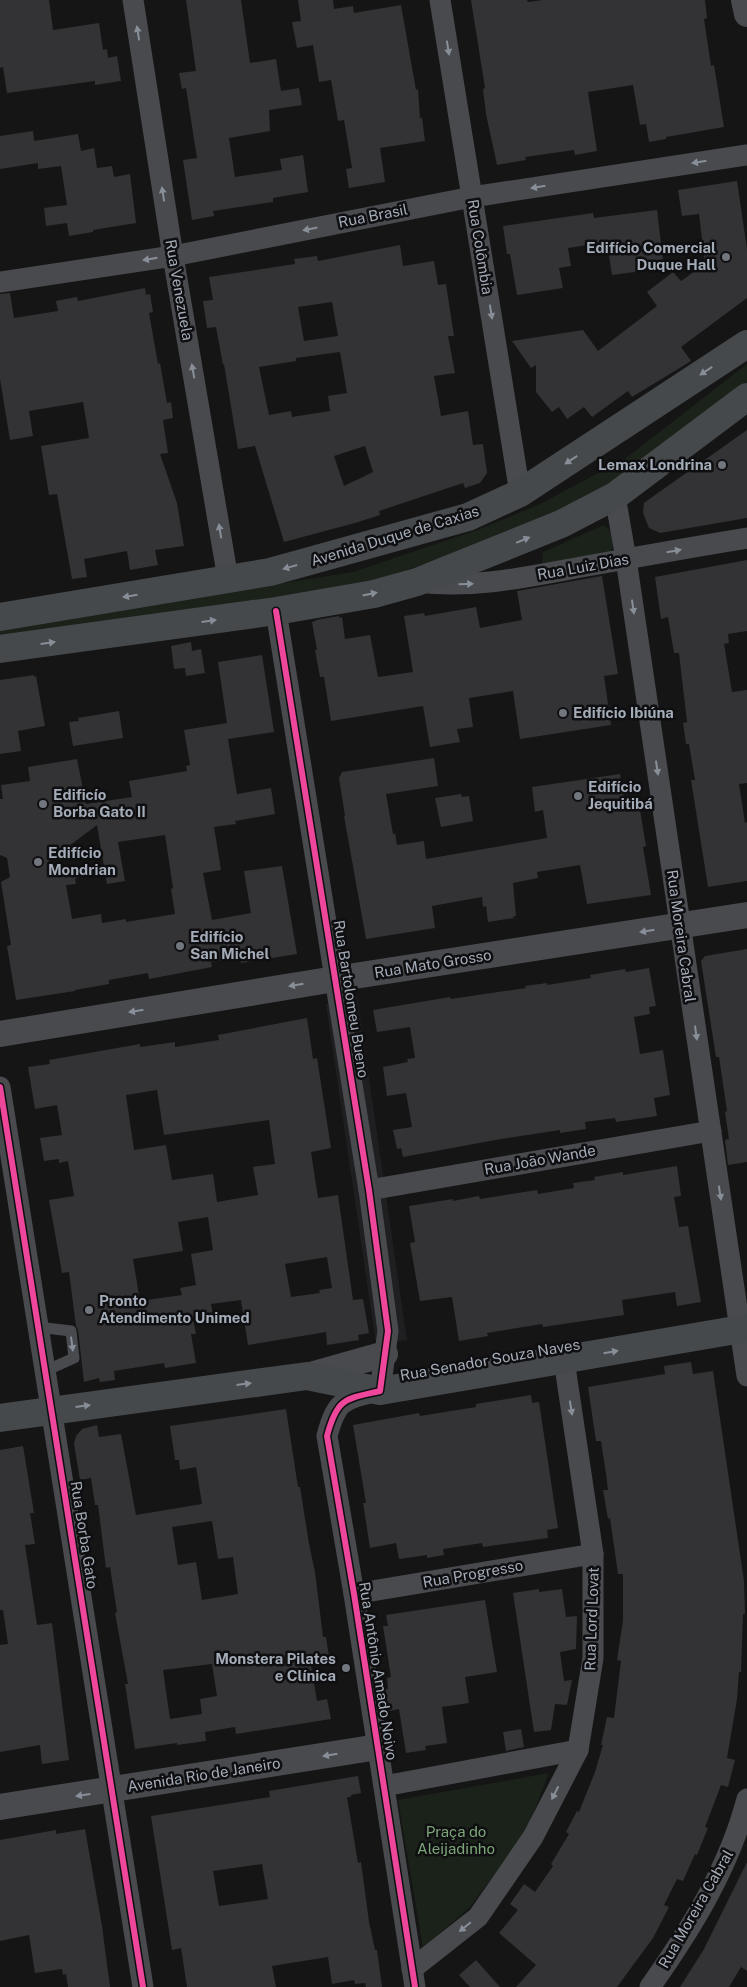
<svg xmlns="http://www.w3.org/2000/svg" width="747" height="1987" font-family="'Public Sans',sans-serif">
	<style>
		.built { fill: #1f1f21 }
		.green { fill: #1a221a }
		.building { fill: #333335; fill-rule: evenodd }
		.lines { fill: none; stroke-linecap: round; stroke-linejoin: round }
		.service { stroke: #484a4e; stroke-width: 11 }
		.minor { stroke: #484a4e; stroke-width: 21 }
		.tertiary { stroke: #484a4e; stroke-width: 26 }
		.secondary { stroke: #46494c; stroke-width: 28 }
		.cycleway-casing { stroke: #0f0f11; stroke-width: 9 }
		.cycleway { stroke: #ed469a; stroke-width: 6 }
		.oneway { fill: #888f98 }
		.oneway2 { fill: #888e98 }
		.poi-dot { fill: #72777f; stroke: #0f0f11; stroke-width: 2 }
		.labels { text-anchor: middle; stroke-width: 5; stroke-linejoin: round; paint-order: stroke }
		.street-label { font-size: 15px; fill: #a4acb8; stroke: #0f0f11 }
		.poi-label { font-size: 15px; font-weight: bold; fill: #a4acb8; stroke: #0f0f11; text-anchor: start }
		.park-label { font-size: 15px; fill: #7ca579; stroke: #0f0f11 }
	</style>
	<rect width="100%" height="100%" fill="#151515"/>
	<polygon class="built" points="357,996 407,1340 376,1344 326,1004"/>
	<g class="green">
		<polygon points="747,364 747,390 593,500 522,531 354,588 0,645 0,628 353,572 480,529 540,504 626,458"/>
		<path d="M604 525C614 533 615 543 610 553L548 567 542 563 543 552Z"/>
		<polygon points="549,1773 526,1832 470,1907 423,1948 398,1800"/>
	</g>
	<g class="building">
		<polygon points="0,0 49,0 53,30 99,23 103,50 107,49 108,58 117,56 121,81 95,85 95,81 7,93 3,67 0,68"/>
		<polygon points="186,0 241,0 250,63 276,59 281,91 299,88 302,105 269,110 270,131 229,138 235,177 282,170 280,159 303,155 308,192 273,198 273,202 213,211 214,216 192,220 183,160 197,158 186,88 182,89 179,73 196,71"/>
		<polygon points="298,0 333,0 334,9 353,6 354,13 401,5 416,90 418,89 420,118 422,118 425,141 380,148 385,182 349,188 346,169 352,168 344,120 338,121 331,80 319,82 313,45 297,48 292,22 301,21"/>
		<polygon points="471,0 527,0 528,2 543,0 705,0 707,18 704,19 711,66 714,65 724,127 666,137 666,139 649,142 646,124 640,125 633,85 588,92 597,151 575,155 574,150 525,157 526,160 497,165 486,114 483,89 485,88"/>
		<polygon points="33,131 34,141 78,134 81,151 94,148 97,168 112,166 114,177 130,174 136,223 93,230 93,232 69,236 67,223 46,226 44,208 67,205 61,166 38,169 38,163 0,169 0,136"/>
		<polygon points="737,181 747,249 747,298 681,347 691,361 632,397 628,391 592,417 584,407 567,419 559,407 552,412 536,392 536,365 531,368 512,341 583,330 598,351 657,306 647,292 673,272 681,281 705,264 699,214 682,216 678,190"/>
		<polygon points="657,210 664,268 612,275 607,242 568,248 571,266 559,268 563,288 517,295 510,254 507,254 503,226 593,213 594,218"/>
		<path d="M400 245 403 266 434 261 438 285 446 284 454 336H448L455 373 434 376 441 416 468 411 473 445 483 444 487 473 480 483 465 488 463 483 379 511 380 515 355 523 284 542 255 446 238 449 224 364 223 365 216 327 207 328 203 301 213 300 209 277 295 264 294 259 317 256 318 261ZM332 302 338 336 304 341 298 307ZM340 352 347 393 328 396 330 411 292 417 291 411 269 415 259 367 296 361V358ZM365 446 373 472 344 486 334 456Z"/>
		<polygon points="145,288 146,295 150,294 153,312 149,313 158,364 160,363 167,403 171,402 173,418 163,420 168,453 160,454 177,503 184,546 155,550 158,565 130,570 127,551 84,559 87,577 72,579 57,494 49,495 41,446 89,438 83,402 29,411 33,436 10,440 0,379 0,294 10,293 14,318 58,311 56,301 77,297 78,301"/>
		<polygon points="747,430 747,518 660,533 649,528 643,513 644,503 648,500"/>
		<polygon points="747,560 747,631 728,634 729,643 724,644 732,692 747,690 747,783 739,784 745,823 747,822 747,881 708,887 691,780 695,780 689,744 686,744 683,723 687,722 679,653 674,653 668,617 661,619 655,577"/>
		<polygon points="602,576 618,674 604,676 611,725 520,739 513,691 469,698 473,727 457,729 460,742 430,747 423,706 331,721 324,677 320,677 315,650 317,650 312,622 316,621 316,620 339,616 339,618 342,617 345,639 370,635 378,677 413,672 404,616 424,613 425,616 476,607 480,628 522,620 517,591"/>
		<polygon points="191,642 192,651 201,649 205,673 186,676 185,668 174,669 171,646"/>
		<path d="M262 655 274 732 228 739 237 794 271 788 275 814 235 821 236 824 214 827 221 870 203 873 212 920 251 913 244 871 282 866 297 954 241 963 240 958 211 962 212 967 149 979 148 973 109 980V984L75 990V991L16 1000 7 946 11 945 1 882 10 877 7 858 0 855V799H3L1 785 30 781 28 767 77 759 86 804 132 797 129 781 187 771 186 766 190 765 184 730 227 723 218 662ZM97 825 107 884 125 881 118 842 165 835 173 888 171 889 175 914 126 922V919L102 923 101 914 72 919 66 885 76 884 75 879 89 872 48 862Z"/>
		<polygon points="34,675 34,677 36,676 45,726 18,731 21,751 0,754 0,680"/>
		<polygon points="119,711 123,738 73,746 69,722 79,721 78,718"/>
		<polygon points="434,758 438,786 386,794 393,834 395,833 397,845 424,841 426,859 547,838 543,810 535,812 532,787 620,774 626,812 640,810 646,846 643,847 651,895 587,904 580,865 537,872 538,878 513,883 516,916 513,916 514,918 488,922 486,906 483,907 482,897 432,906 435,928 366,939 344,816 345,816 339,778 342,772"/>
		<polygon points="461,794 462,797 469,796 473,821 441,827 435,798"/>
		<polygon points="747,949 747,1162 728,1165 725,1140 729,1139 725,1112 727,1111 719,1057 716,1057 701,961 705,956"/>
		<polygon points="649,968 656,1006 649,1007 650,1014 634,1017 640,1054 663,1050 670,1095 654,1098 657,1116 616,1122 615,1118 585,1122 586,1129 560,1133 560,1130 501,1139 403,1157 401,1148 397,1149 393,1130 412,1127 406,1093 387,1096 383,1067 408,1062 407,1059 415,1058 410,1027 377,1032 373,1010 450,997 451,999 526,988 525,986 547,983 547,985 591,978 590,975 625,969 626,972"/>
		<path d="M307 1018 313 1059 317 1058 331 1148 311 1152 318 1198 338 1195 353 1300 363 1299 369 1333 358 1335 359 1340 327 1345 326 1332 248 1345 241 1300 211 1304 213 1315 193 1318 196 1334H191L196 1363 165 1368 164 1363 114 1371 115 1380 100 1382 99 1378 84 1382 78 1330 76 1326 69 1272 62 1273 49 1200 74 1196 68 1161 59 1163V1159L44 1161 40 1138 62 1135 57 1105 35 1109 28 1067 50 1064 49 1060 140 1044V1047L175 1042V1047L219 1040 218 1035ZM157 1090 164 1135 269 1120 275 1164 253 1167 258 1195 217 1202 213 1174 172 1180 166 1145 134 1150 126 1095ZM208 1217 213 1250 191 1254 196 1285 180 1288 182 1295 140 1301 133 1259 183 1251 178 1222ZM327 1257 332 1288 319 1290 320 1293 291 1297 285 1264Z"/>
		<polygon points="677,1166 681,1196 674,1197 679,1227 688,1226 701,1302 677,1306 675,1292 622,1300 624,1315 543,1327 542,1324 487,1333 488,1336 459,1341 452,1297 420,1301 410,1243 415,1242 409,1206 453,1199 453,1201 479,1196 480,1199 537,1190 538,1194 574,1188 573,1183 595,1180 594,1177 623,1172 623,1175"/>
		<polygon points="691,1362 693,1374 713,1371 744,1581 745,1614 743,1614 741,1672 739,1672 737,1699 727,1758 735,1760 728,1787 721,1785 705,1827 708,1828 697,1855 695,1854 683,1881 677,1879 664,1905 669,1907 653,1938 617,1987 516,1987 536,1965 499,1933 518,1910 510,1904 524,1884 535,1892 553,1866 551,1864 569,1834 566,1832 577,1811 579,1812 595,1772 603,1745 601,1745 607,1717 614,1718 621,1661 617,1660 623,1620 623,1574 618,1574 610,1518 608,1519 603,1490 608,1490 606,1474 601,1441 596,1441 588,1387 665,1374 664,1366"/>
		<polygon points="531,1395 532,1403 539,1402 558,1528 547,1530 548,1538 483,1547 482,1543 443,1549 444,1555 427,1558 427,1555 399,1559 396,1543 370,1548 363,1503 366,1503 353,1425 419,1413 420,1416 476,1407 476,1404"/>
		<path d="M286 1409 298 1487H300L309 1544 315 1572 323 1637H326L330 1663 311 1666 317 1701 327 1699 331 1719 236 1734 235 1727 205 1732 206 1741 177 1745V1743L135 1749 125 1684H128L115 1613 117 1612 110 1567 106 1568 98 1505H95L91 1478 80 1480 74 1444 76 1436 82 1429 97 1425 99 1437 121 1434 136 1515 202 1504 196 1467 180 1470 179 1460H175L170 1426ZM212 1521 218 1559 233 1557 238 1594 202 1600 196 1562 178 1565 172 1527ZM212 1664 217 1696 200 1699 202 1714 170 1719 163 1670Z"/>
		<polygon points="23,1446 34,1513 30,1513 35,1544 25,1545 37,1625 52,1623 69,1760 42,1764 40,1745 0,1752 0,1645 8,1644 3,1610 0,1610 0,1450"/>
		<polygon points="539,1589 539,1592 562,1589 566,1617 577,1616 576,1649 560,1652 564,1681 572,1680 567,1705 555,1704 551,1730 534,1732 513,1593"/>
		<polygon points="485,1600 497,1672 465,1677 469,1703 442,1707 447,1743 425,1746 426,1750 406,1753 399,1709 389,1711 385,1689 388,1689 387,1678 391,1677 383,1626 388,1626 386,1615"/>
		<polygon points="521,1729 524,1747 506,1751 503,1732"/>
		<path d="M358 1776 361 1793 351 1795V1797H347L358 1863 361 1862 369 1922 375 1950H377L382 1987H366L365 1983 355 1984 354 1980 332 1984 328 1957 272 1966 276 1987H187L181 1948 172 1950 151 1816 270 1797 269 1791ZM262 1864 268 1899 219 1906 213 1871Z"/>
		<polygon points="85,1829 102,1926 110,1987 68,1987 66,1974 63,1975 62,1969 35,1973 29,1935 0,1941 0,1840 56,1830 56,1834"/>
		<polygon points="747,1862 747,1971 741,1967 729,1987 680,1987 704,1949"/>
		<polygon points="476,1960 500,1987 470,1987 459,1975"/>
	</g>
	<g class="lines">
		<polyline class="service" points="38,1327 71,1331 74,1358 45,1371"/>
		<g class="minor">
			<polyline points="133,0 173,256 228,579"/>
			<polyline points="440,0 520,493"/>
			<polyline points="0,282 173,256 472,197 747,155"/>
			<polyline points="615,496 626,559 747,1376"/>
			<path d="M418 582C473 589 527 577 581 567 636 557 692 547 747 538"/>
			<path d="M276 611 369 1190 388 1331 380 1391C345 1399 337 1398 327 1436L354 1594 415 1987"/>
			<polyline points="0,1087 143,1987"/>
			<polyline points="369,1190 711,1131"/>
			<polyline points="354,1594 593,1554"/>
			<polyline points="384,1786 578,1750"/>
			<polyline points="412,1969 478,1917 533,1837 578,1750 593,1658 593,1554 564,1360"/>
			<path d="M650 1987C691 1929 729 1868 747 1799"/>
		</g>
		<g class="tertiary">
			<polyline points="744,0 747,14"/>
			<polyline points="0,1034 335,979 747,915"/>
			<polyline points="307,1376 385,1354"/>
			<polyline points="0,1807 378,1747"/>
		</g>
		<g class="secondary">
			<polyline points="0,617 270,572 468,517 520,493 747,344"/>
			<polyline points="0,649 276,611 374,594 417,582 561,524 615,496 747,397"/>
			<polyline points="0,1418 307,1376 380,1391 747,1328"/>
		</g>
		<g class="cycleway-casing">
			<g id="cycleway">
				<path d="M276 611 369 1190 388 1331 380 1391C345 1399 337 1398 327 1436L354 1594 415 1987"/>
				<polyline points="0,1087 143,1987"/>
			</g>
		</g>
		<use href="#cycleway" class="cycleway"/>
	</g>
	<defs><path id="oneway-solid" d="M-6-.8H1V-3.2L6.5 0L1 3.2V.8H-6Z" transform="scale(1.25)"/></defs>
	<g class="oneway">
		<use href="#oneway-solid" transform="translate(138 33) rotate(-99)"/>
		<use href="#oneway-solid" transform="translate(448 48) rotate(81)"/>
		<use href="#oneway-solid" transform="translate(699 162) rotate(171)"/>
		<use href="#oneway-solid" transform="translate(538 187) rotate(171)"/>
		<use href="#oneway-solid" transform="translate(163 194) rotate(-99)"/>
		<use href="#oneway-solid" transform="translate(310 229) rotate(169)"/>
		<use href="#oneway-solid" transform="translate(150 259) rotate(171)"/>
		<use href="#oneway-solid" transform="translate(491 312) rotate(81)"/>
		<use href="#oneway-solid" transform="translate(193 371) rotate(-100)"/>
		<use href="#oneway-solid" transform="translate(220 531) rotate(-100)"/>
		<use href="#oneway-solid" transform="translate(674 551) rotate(-10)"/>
		<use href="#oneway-solid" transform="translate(466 584) rotate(-2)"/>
		<use href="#oneway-solid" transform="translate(633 607) rotate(82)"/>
		<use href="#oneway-solid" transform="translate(657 768) rotate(82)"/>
		<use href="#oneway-solid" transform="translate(647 931) rotate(171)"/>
		<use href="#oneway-solid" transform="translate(296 985) rotate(171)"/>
		<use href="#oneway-solid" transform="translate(136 1011) rotate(171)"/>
		<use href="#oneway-solid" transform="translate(696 1033) rotate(82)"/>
		<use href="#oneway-solid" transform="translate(720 1193) rotate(81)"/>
		<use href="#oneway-solid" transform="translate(72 1344) rotate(82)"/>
		<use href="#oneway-solid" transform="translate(571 1408) rotate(81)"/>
		<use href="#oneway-solid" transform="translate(330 1755) rotate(171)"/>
		<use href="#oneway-solid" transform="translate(555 1793) rotate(117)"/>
		<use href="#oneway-solid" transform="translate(83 1795) rotate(172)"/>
		<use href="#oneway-solid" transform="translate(465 1927) rotate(141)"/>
	</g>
	<g class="oneway2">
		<use href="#oneway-solid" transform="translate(706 371) rotate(147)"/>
		<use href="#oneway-solid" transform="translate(571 460) rotate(147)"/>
		<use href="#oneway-solid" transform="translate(523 540) rotate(-23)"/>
		<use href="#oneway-solid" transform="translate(290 567) rotate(164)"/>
		<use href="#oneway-solid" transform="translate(370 594) rotate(-12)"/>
		<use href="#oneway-solid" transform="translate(130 596) rotate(171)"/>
		<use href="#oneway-solid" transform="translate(209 621) rotate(-8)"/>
		<use href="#oneway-solid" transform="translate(48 643) rotate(-8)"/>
		<use href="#oneway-solid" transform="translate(611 1352) rotate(-10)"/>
		<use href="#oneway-solid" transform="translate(244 1384) rotate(-7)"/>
		<use href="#oneway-solid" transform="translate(83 1406) rotate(-7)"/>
	</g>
	<g class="poi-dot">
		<circle cx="726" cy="257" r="5"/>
		<circle cx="722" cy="465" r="5"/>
		<circle cx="563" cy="713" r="5"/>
		<circle cx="578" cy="796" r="5"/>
		<circle cx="43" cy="804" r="5"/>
		<circle cx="38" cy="862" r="5"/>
		<circle cx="180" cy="946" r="5"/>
		<circle cx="89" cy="1310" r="5"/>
		<circle cx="346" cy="1668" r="5"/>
	</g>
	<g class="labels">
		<g class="street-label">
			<text transform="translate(373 216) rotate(-11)" y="5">Rua Brasil</text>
			<text transform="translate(480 247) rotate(81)" y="5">Rua Colômbia</text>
			<text transform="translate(179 290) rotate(80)" y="5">Rua Venezuela</text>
			<text transform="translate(395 536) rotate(-17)" y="5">Avenida Duque de Caxias</text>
			<text transform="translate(583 567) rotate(-10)" y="5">Rua Luiz Dias</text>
			<text transform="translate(681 936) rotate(82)" y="5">Rua Moreira Cabral</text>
			<text transform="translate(433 964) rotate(-9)" y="5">Rua Mato Grosso</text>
			<text transform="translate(351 999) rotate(81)" y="5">Rua Bartolomeu Bueno</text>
			<text transform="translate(540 1160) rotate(-10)" y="5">Rua João Wande</text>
			<text transform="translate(490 1360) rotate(-10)" y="5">Rua Senador Souza Naves</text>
			<text transform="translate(84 1535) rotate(81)" y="5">Rua Borba Gato</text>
			<text transform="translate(473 1574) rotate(-10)" y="5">Rua Progresso</text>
			<text transform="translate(592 1619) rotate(-88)" y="5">Rua Lord Lovat</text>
			<text transform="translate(378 1671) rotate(81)" y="5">Rua Antônio Amado Noivo</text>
			<text transform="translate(204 1775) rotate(-9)" y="5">Avenida Rio de Janeiro</text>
			<text transform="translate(696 1909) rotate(-60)" y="5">Rua Moreira Cabral</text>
		</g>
		<g class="poi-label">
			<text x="716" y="253" text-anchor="end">Edifício Comercial<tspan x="716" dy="17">Duque Hall</tspan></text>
			<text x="712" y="470" text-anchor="end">Lemax Londrina</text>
			<text x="573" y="718">Edifício Ibiúna</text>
			<text x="588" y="792">Edifício<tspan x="588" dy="17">Jequitibá</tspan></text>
			<text x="53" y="800">Edificío<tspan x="53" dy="17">Borba Gato II</tspan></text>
			<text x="48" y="858">Edifício<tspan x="48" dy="17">Mondrian</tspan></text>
			<text x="190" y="942">Edifício<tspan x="190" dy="17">San Michel</tspan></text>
			<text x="99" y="1306">Pronto<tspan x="99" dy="17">Atendimento Unimed</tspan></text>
			<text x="336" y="1664" text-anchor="end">Monstera Pilates<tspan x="336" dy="17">e Clínica</tspan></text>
		</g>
		<g class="park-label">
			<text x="456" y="1837">Praça do<tspan x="456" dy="17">Aleijadinho</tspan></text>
		</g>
	</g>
</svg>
